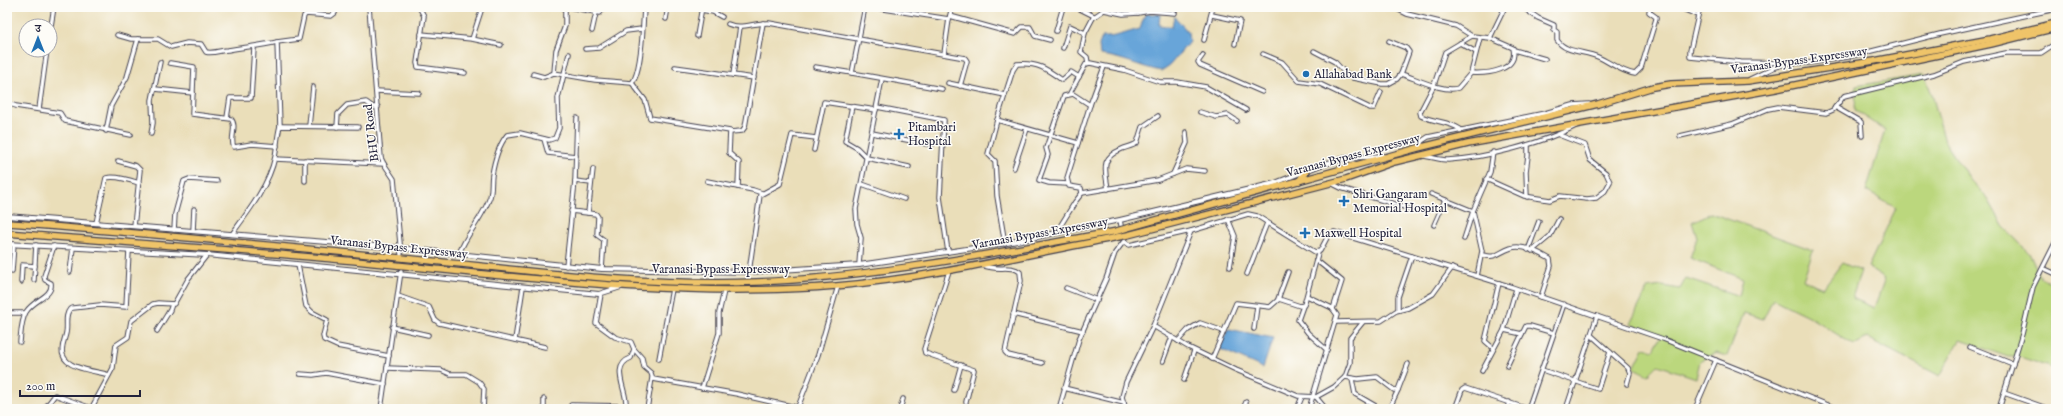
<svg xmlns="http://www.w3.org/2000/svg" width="2063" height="416" font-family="'IM FELL English','Noto Serif Devanagari',serif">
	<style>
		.green { fill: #bbd77d; stroke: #6e7c5c }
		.water { fill: #67a5d9; stroke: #44648a }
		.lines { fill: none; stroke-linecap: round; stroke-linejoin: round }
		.minor-casing { stroke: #403e4e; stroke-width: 5.5 }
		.tertiary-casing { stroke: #403e4e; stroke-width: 6 }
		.trunk-casing { stroke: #403e4e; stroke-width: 8 }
		.minor { stroke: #fff; stroke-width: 3.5 }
		.tertiary { stroke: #fff; stroke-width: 4 }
		.trunk { stroke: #efc469; stroke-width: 5.5 }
		.trunk-bridge-casing { stroke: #403e4e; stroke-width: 8; stroke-linecap: butt }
		.trunk-bridge { stroke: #efc469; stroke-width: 5.5 }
		.poi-dot { fill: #1f6fb2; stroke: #fdfcf7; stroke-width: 1.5 }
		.labels { text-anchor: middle; stroke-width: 3; stroke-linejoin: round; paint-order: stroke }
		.street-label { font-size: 12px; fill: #22223b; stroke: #fdfcf7 }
		.poi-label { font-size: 12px; fill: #22223b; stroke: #fdfcf7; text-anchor: start }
	</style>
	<rect width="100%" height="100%" fill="#fdfcf7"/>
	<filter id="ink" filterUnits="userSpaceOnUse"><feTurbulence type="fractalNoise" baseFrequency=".025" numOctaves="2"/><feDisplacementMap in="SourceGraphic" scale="8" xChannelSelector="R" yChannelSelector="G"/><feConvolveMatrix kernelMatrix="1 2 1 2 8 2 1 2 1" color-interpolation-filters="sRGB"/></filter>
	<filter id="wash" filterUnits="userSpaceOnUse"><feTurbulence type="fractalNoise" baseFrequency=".012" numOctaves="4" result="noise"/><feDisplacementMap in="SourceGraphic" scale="16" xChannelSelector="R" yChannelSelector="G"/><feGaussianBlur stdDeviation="0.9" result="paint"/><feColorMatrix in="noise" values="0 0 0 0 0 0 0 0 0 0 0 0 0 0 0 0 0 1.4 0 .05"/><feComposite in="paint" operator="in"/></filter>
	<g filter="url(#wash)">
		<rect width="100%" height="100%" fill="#eadeb9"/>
		<polygon class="green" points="1924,75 1932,94 1945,142 1971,181 1987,197 2003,226 2029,253 2040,277 2056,287 2056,369 2020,357 2008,357 1960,340 1940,376 1867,338 1854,345 1808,316 1773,299 1763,319 1744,313 1727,356 1716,353 1700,361 1696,378 1658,365 1648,375 1634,368 1644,348 1654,350 1661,335 1630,324 1648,288 1662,286 1680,289 1686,278 1739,296 1743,279 1690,258 1697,238 1692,222 1711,213 1813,250 1803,280 1823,288 1842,263 1861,271 1852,298 1874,308 1885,278 1868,267 1896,208 1866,191 1885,130 1855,110 1856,86"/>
		<g class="water">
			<path d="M1145 14H1160L1159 25 1172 27 1174 16 1188 32 1189 42 1170 65 1161 71C1140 67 1122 57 1100 55L1099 45 1102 37C1115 38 1127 32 1140 29Z"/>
			<polygon points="1229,329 1273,338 1263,368 1218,348"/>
		</g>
	</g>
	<g filter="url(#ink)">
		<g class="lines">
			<g class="minor-casing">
				<g id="minor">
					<polyline points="369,7 381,158 384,164 394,179 401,254"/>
					<polyline points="419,7 424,16 417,63 418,67 465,73"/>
					<polyline points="569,7 600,13 604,7"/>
					<polyline points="865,7 852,73 942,89"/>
					<polyline points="871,7 949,19 952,7"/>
					<polyline points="1076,7 1094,16 1085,33 1081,52 1087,57 1088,63"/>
					<path d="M1393 7 1407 14 1456 26 1472 36 1490 38 1513 48C1519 71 1487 74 1471 73"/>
					<path d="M1522 7 1538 18 1554 25V30L1557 32V40C1565 53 1585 51 1598 57 1610 62 1621 72 1635 74L1641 68 1656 19V17L1649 12 1650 7"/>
					<polyline points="1678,7 1697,15"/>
					<polyline points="1700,7 1690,51 1690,57 1741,62 1786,63"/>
					<polyline points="701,10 713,12 722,17"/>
					<polyline points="1138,13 1150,11 1175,13"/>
					<polyline points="1212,15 1240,21 1235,44"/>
					<polyline points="950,16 1015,34 1022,27 1030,27 1035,36 1050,40"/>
					<polyline points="1094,17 1104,10 1123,14 1138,13 1139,7"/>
					<polyline points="666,19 668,7"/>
					<path d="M728 24C741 30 755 22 769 23L965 58 967 61 960 86"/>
					<polyline points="592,31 596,13"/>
					<polyline points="1056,31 1063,7"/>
					<polyline points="50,32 54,7"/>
					<polyline points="421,34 472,39 501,45"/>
					<path d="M117 35 131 39H158L171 47 187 43 201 44 206 52C213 54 221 50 228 50 245 47 260 46 277 42"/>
					<polyline points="697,36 702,7"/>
					<polyline points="1490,38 1505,7"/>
					<polyline points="472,39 481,11 478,7"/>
					<polyline points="1204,40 1213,7"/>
					<polyline points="1460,43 1476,52"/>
					<polyline points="1063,48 1070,26 1085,33"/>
					<polyline points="585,49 599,48 626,31 642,29"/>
					<polyline points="1514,50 1545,59"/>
					<polyline points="1314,51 1335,62 1346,74 1353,78 1382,84 1388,84 1397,79 1401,74 1409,52 1406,48 1389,41"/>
					<polyline points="944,54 949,19"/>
					<polyline points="1263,54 1282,62 1299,81 1320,84 1370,108 1374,108 1381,92"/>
					<polyline points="1203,55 1198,62 1200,65 1262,92"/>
					<path d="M170 63 194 67 192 114 231 119C238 126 229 139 234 147L252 144 277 146"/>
					<polyline points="675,67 754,78"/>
					<polyline points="815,67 852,73"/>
					<polyline points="554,73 556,50 565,26 565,7"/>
					<path d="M533 74 544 77 554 73 595 80 632 83C642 71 643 24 644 7"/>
					<path d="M1401 74C1415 78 1444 93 1458 88L1471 73 1480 38"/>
					<polyline points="733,75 740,27"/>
					<polyline points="1750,79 1773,68 1789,63 1808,63 1848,57 1940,34 2056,9"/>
					<polyline points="632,83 645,100 650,118 730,131 729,153 739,162 738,187"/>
					<polyline points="948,83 1005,95"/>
					<polyline points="155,89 193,93"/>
					<polyline points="376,91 419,93"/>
					<polyline points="1070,93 1086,64 1090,63 1124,70 1160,82 1177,82 1206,87 1246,110"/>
					<polyline points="7,103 16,106 60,113 65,121 131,135"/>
					<polyline points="852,106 845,141 857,148 867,158 909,167"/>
					<polyline points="877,107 944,120 940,197 948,252"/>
					<polyline points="1835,107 1861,122 1862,136"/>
					<polyline points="39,109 47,50"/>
					<polyline points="1200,112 1216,117 1228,115 1237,121"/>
					<polyline points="227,118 230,98 251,98 254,48"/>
					<polyline points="997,120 988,154 995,161 997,196 1005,244"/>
					<polyline points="280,126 277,42 299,39 304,16 306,14 331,16 335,13 336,7"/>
					<polyline points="309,126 313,87"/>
					<polyline points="337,127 338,114 347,105 366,102 373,107 378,107"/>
					<path d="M1460 129C1449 121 1433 122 1421 116L1420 112 1434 85 1445 52 1472 36"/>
					<polyline points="106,131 111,106 127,77 138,39"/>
					<polyline points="730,132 742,131 745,127 763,23"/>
					<polyline points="872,133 932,145"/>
					<polyline points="151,134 153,123 152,100 160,62"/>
					<polyline points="1680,136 1732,124 1768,109 1778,107 1826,113 1833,110 1844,96 1934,74 1964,62 2006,53 2041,53 2056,43"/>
					<polyline points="544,139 548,153 576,156"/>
					<path d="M1078 143 997 120 1013 70 1017 64C1037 62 1047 69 1062 80L1071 72 1079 77"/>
					<polyline points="1419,147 1422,141 1428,137 1545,113 1573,105 1589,104"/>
					<polyline points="814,150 824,102 876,110"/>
					<path d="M1424 156C1432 157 1440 160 1448 160 1486 158 1543 143 1576 126"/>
					<polyline points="275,159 384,164"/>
					<polyline points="118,161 136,166 140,170 134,226"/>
					<polyline points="1014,168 1027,129"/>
					<polyline points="1173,174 1187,143 1186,132"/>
					<polyline points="1486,179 1524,196 1550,200 1560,196 1587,199 1596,198 1605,191 1610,182 1606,173 1590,160 1585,145 1559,135"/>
					<polyline points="305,181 305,160"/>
					<polyline points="575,181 591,183"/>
					<polyline points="707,181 753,190 762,193"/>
					<polyline points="1331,183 1341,188 1411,209"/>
					<polyline points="862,184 904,199"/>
					<polyline points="1068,184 1049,183 1039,180 1048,155 1046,148 1064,96 1073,94 1090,105"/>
					<path d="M1108 189C1105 169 1100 158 1122 149 1127 147 1133 146 1137 143L1142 127 1158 116"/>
					<polyline points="1082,193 1158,180 1186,169 1205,171"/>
					<polyline points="1431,194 1473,211 1464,239"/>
					<polyline points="1527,197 1526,171 1528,156 1528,145"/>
					<polyline points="571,211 596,214 598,217 597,235 604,240 602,269"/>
					<polyline points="588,213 593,169"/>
					<polyline points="1228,219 1235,236 1230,267"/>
					<polyline points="1120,220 1124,241 1129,245 1191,231 1248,214 1257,216 1315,252 1320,251 1329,234 1334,232 1512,287 1663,339 1838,409"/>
					<path d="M96 223 106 178C115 175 130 180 139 183"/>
					<polyline points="1434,225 1445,200"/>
					<polyline points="174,230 175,214 184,181 189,179 217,181"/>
					<polyline points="193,231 194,209"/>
					<polyline points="1056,233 1075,202 1082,193 1081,188 1069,186 1067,178 1090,105 1104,67"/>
					<path d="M232 234C249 211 269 185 275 157 277 147 277 137 280 126L358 127"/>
					<polyline points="1528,250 1539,221"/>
					<polyline points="1532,251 1550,236 1559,219"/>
					<path d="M459 254C466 234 483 218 490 197 492 190 491 182 492 175 494 163 499 145 507 135L520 133 549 140 555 138 559 128 558 98 569 54"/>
					<path d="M1482 255C1498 259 1498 252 1511 248 1523 244 1540 253 1550 259L1551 266 1541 297"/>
					<polyline points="1316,260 1342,281 1333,309"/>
					<polyline points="298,265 306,306 312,312 327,320 323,336 324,340 337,346 389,356"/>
					<polyline points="859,265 861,238 857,224 856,209 882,79"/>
					<path d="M982 265C996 272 1011 264 1020 272L1021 281 1005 352 1008 355 1042 363"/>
					<polyline points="566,266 575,181 577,118"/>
					<polyline points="2043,268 2056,274"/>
					<polyline points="12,271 14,244"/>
					<polyline points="949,271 924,349 925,353 974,370 966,402"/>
					<polyline points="70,272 73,248"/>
					<polyline points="749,272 760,195 780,184 792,135 816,138"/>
					<polyline points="1247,274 1267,223"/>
					<polyline points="1477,276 1482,251 1473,211 1490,172 1493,152"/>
					<polyline points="34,280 36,245"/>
					<polyline points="21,282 22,265 35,266"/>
					<polyline points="1066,288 1097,300"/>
					<polyline points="601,294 596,323 615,337 631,342 634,349 642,358 644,367 651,373 653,379 737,394 776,403"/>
					<polyline points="398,296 429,307 435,320 439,323 545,347"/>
					<polyline points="1307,296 1332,308 1337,315 1309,409"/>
					<polyline points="1278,299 1288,272"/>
					<polyline points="1303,306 1298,320 1308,333 1327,350"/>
					<polyline points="1398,310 1398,297 1412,256"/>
					<polyline points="7,313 25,313"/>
					<polyline points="1013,314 1083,331"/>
					<polyline points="1336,322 1381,321 1396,311 1408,308 1433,294 1452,268"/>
					<polyline points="1153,326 1188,347 1236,370 1298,396 1316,397 1326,409"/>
					<polyline points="392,327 428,335"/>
					<polyline points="1254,329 1257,306"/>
					<polyline points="1504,330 1522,334 1526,326 1530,326 1554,333"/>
					<polyline points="157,331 170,310 172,304"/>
					<polyline points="1591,335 1628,368 1630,373 1627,384"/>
					<polyline points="515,340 523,287"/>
					<polyline points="1178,341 1188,330 1200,323 1223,331"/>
					<path d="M20 342C21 332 21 321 26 312 34 299 53 297 51 283L45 280 44 276 54 246"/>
					<polyline points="1970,347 2013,364"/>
					<polyline points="1493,348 1485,341 1499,283"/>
					<polyline points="659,359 672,289"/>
					<polyline points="1212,359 1236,303 1270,307 1279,299 1300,306 1304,305 1318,253"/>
					<polyline points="1163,361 1172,337"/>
					<polyline points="1507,366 1522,334"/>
					<polyline points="387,368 441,370 450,374 466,374 479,382 484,389 483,409"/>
					<polyline points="1542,370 1598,389 1610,352"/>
					<polyline points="1482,371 1504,330 1516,289"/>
					<polyline points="300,374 313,375 326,373 385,384"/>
					<path d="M109 375C96 371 67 369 63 355 60 348 65 339 66 333 68 325 64 316 70 309L73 308 100 305 126 307 129 251"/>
					<polyline points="1345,377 1350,363 1350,338 1363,322"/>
					<polyline points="1352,379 1355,394 1379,408"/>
					<polyline points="1184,380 1194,351"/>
					<polyline points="702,388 719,333 719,313 724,291"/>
					<polyline points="1064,388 1124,403"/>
					<polyline points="954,390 961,365"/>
					<polyline points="2004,393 2049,409"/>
					<polyline points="1316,397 1334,387 1345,377 1358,379 1377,377 1394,390 1398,390 1408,364"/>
					<polyline points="544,399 544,409"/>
					<polyline points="92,407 98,409"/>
					<polyline points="798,407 818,355 838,286"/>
					<polyline points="45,408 55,395 91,408"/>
					<polyline points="91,409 113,368 116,345 128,337 131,321 153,304 158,303 174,304 188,279 207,255"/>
					<polyline points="381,409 401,271"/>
					<path d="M569 409 571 405 626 406C628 392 609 366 631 358L634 349"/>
					<polyline points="647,409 652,378"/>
					<polyline points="773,409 774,405 778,403 804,409"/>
					<polyline points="900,409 903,399"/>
					<polyline points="1059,409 1079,339 1106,279 1115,253 1124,241"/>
					<polyline points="1126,409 1122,397 1126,382 1153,326 1191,231"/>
					<polyline points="1243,409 1246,402"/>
					<polyline points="1297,409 1302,397"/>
					<polyline points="1389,409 1398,390"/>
					<polyline points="1455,409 1462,390 1465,388 1528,409"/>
					<polyline points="1507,409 1509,402"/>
					<polyline points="1528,409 1564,304"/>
					<polyline points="1566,409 1597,316"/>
					<polyline points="1695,409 1716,360"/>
					<polyline points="1999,409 2022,334 2033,287 2056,241"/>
				</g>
			</g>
			<g class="tertiary-casing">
				<g id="tertiary">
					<polyline points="7,216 401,248 602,269 749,272 859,265 1007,243 1120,220 1275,183 1321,165 1346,158 1383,156"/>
					<polyline points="7,244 207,255 599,294 621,287"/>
				</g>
			</g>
			<g class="trunk-casing">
				<g id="trunk">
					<polyline points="1299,181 1307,171"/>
					<path d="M7 223C149 233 290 247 432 261 539 272 648 286 756 282 878 277 998 252 1117 231"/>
					<polyline points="1127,228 1418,148 1598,104 1653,87 1671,84 1748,81 1874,61 1990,39 2056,23"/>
					<path d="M7 233C126 243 246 250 365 262 522 277 678 299 836 286 930 278 1025 255 1118 237"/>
					<polyline points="1128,235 1346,179 1394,162 1468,144 1776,89 1991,44 2056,28"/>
				</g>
			</g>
			<use href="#minor" class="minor"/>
			<use href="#tertiary" class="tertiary"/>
			<use href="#trunk" class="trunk"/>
			<g class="trunk-bridge-casing">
				<g id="trunk-bridge">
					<polyline points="1117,231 1127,228"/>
					<polyline points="1118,237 1128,235"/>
				</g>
			</g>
			<use href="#trunk-bridge" class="trunk-bridge"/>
		</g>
	</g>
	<g class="poi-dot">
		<circle cx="1306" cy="74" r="4"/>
		<path d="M897 128h4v4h4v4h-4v4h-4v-4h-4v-4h4z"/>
		<path d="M1342 195h4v4h4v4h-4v4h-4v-4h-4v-4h4z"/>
		<path d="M1303 227h4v4h4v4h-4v4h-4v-4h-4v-4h4z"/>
	</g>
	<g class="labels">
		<g class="street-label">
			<text transform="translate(1799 60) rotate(-8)" y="4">Varanasi Bypass Expressway</text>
			<text transform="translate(371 133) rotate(-97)" y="4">BHU Road</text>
			<text transform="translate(1353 155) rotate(-15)" y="4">Varanasi Bypass Expressway</text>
			<text transform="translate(1040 233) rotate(-10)" y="4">Varanasi Bypass Expressway</text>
			<text transform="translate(399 247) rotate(6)" y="4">Varanasi Bypass Expressway</text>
			<text x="721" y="273">Varanasi Bypass Expressway</text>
		</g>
		<g class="poi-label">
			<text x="1314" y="78">Allahabad Bank</text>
			<text x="908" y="131">Pitambari<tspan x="908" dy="14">Hospital</tspan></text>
			<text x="1353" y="198">Shri Gangaram<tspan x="1353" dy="14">Memorial Hospital</tspan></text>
			<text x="1314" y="237">Maxwell Hospital</text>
		</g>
	</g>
	<rect width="2063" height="416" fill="none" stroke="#fdfcf7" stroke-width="24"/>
	<g transform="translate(38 38)"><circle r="19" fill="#fdfcf7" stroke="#a5a5ac"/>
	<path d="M0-3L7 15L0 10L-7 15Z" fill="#1f6fb2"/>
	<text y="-6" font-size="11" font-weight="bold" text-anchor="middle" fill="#22223b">उ</text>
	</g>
	<path d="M20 390v6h120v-6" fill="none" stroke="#22223b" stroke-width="2"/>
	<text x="26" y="390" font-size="12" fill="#22223b" stroke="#fdfcf7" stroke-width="3" paint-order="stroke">200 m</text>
</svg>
